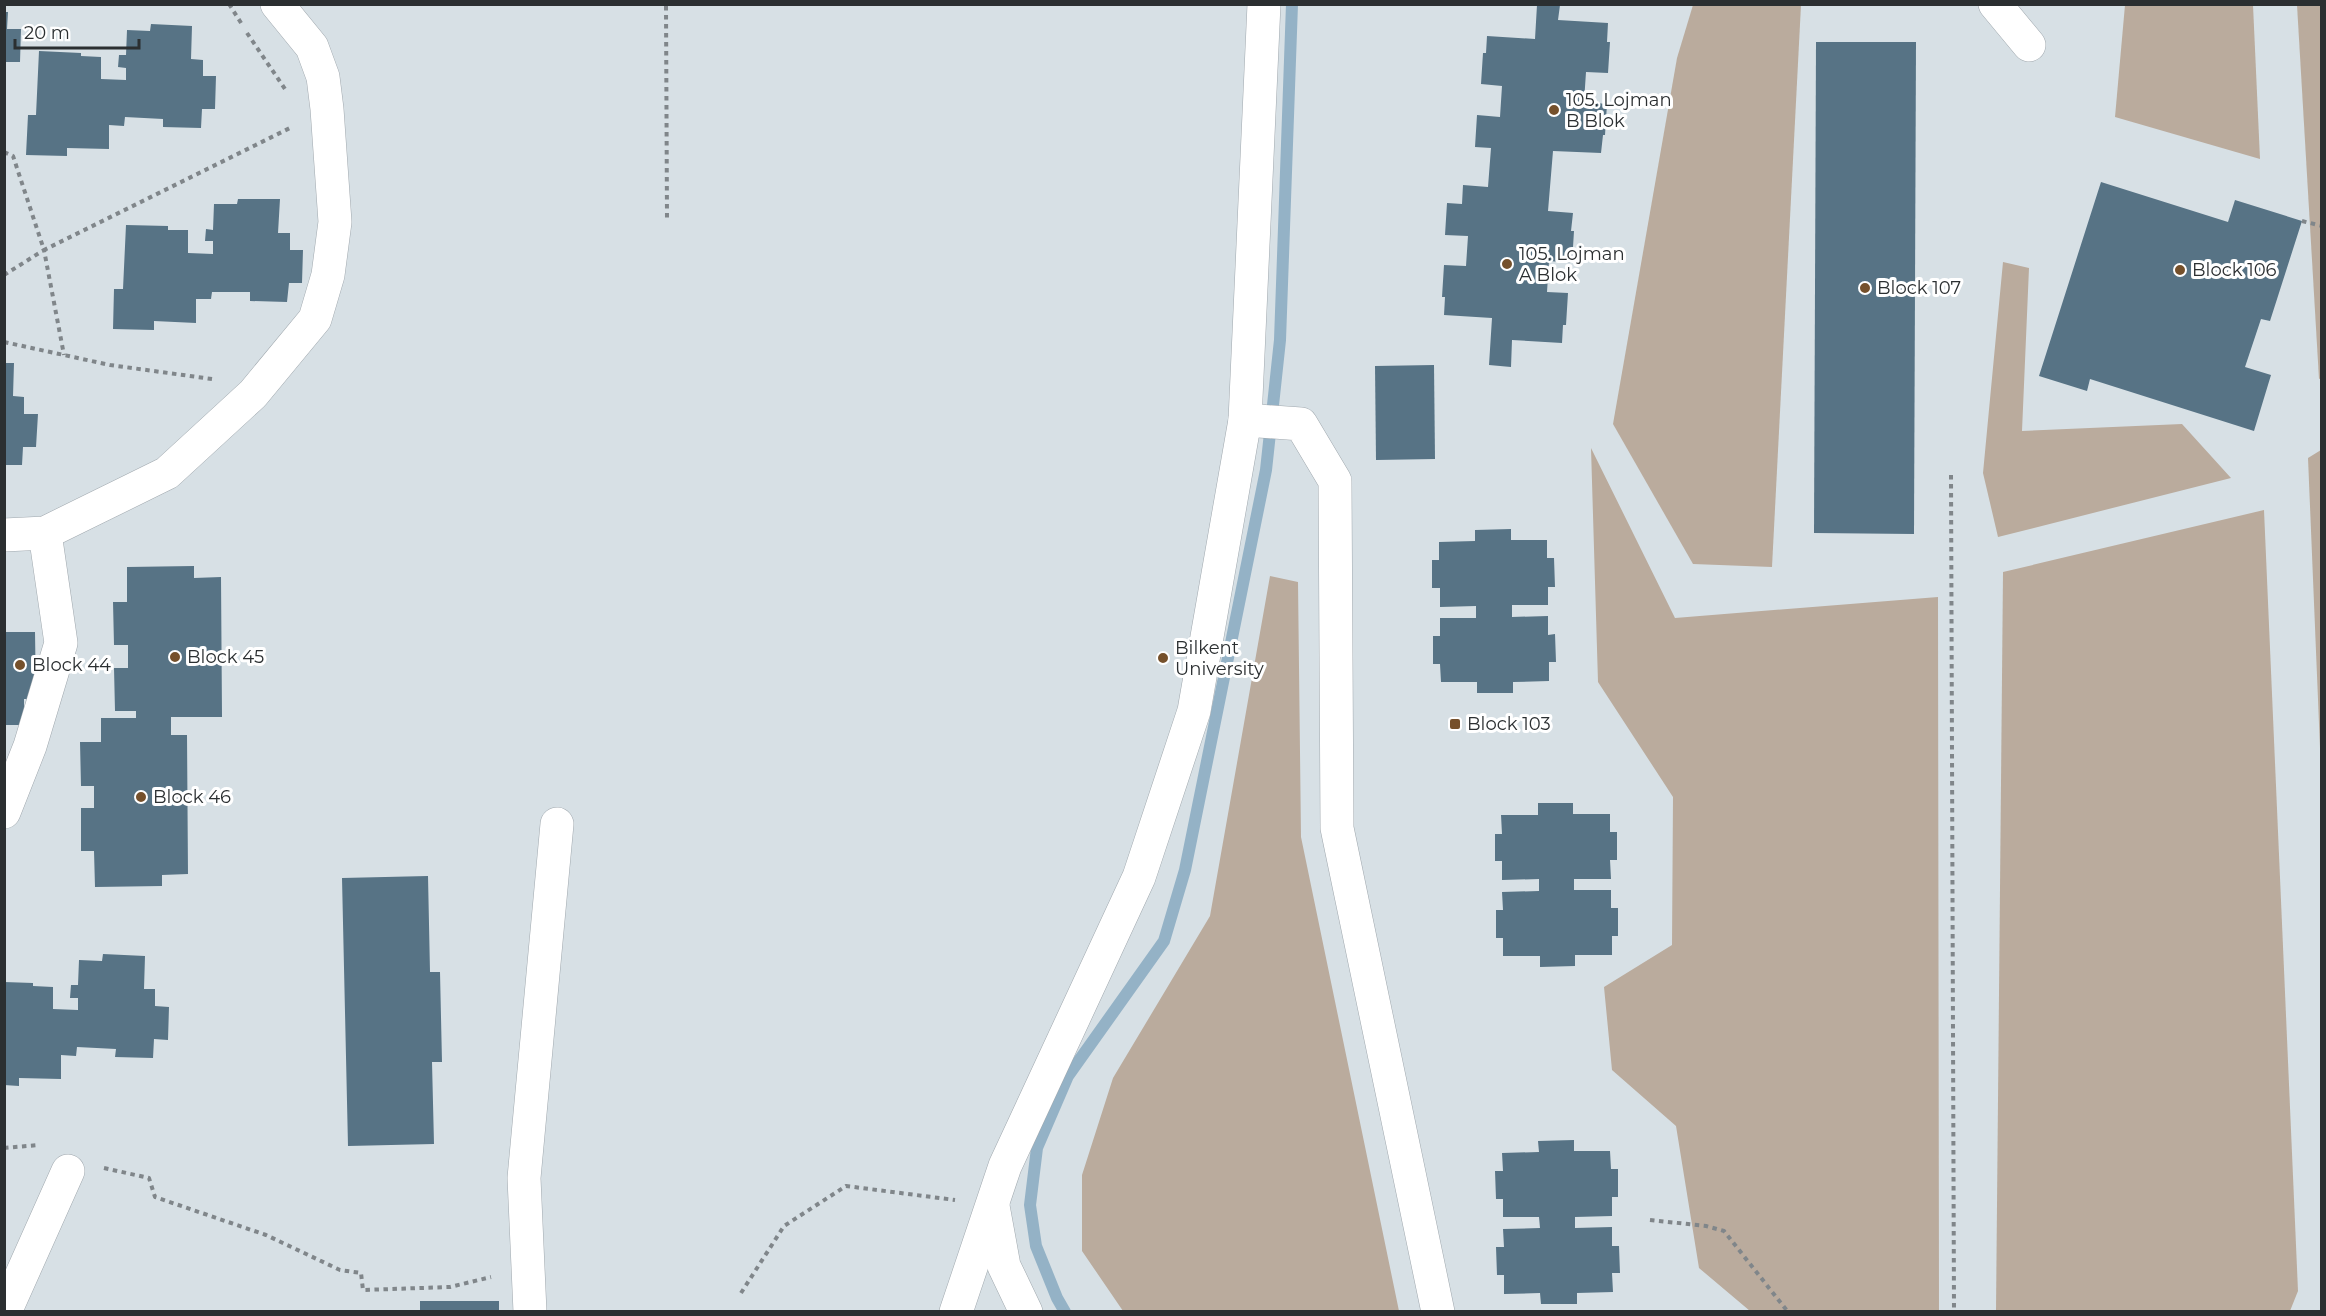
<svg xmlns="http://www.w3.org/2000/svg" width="2326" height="1316" font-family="Montserrat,sans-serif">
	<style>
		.green { fill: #baab9d }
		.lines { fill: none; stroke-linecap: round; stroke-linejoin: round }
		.stream { stroke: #94b2c6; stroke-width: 12 }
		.building { fill: #577385 }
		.minor-casing { stroke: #a0a8ae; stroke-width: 34 }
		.path { stroke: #80868a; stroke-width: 4; stroke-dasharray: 4.5 4.5; stroke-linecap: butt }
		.minor { stroke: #fff; stroke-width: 33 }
		.poi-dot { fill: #75502b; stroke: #fff; stroke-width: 2 }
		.labels { text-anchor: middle; stroke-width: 6; stroke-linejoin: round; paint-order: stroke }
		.poi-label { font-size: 18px; fill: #2b2f31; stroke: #fff; text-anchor: start }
	</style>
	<rect width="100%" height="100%" fill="#d7e0e5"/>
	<g class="green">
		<polygon points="1693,5 1801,5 1772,567 1693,564 1613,424 1677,58"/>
		<polygon points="2125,5 2253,5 2260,159 2115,117"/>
		<polygon points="2297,5 2321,5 2322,378 2319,379"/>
		<polygon points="2003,262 2029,268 2022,431 2182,424 2231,478 1998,537 1983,473"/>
		<polygon points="1591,448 1675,618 1938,597 1939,1311 1750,1311 1699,1268 1676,1126 1612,1070 1604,987 1672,945 1673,797 1598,682"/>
		<polygon points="2321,450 2321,772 2308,458"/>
		<polygon points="2264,510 2298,1291 2290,1311 1996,1311 2003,572"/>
		<polygon points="1270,576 1298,582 1301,837 1399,1311 1123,1311 1082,1251 1082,1175 1113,1078 1210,916"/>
	</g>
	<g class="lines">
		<polyline class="stream" points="1065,1312 1057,1298 1036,1246 1030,1205 1037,1148 1068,1076 1164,941 1185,870 1266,470 1280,340 1292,4"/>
	</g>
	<g class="building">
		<polygon points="1537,5 1560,5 1558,20 1608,23 1607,42 1610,42 1608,73 1586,72 1584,102 1607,104 1605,135 1603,135 1601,153 1553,151 1548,211 1573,213 1571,231 1574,231 1572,263 1549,261 1547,292 1568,293 1566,325 1563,325 1562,343 1512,340 1511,367 1489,365 1492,318 1444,315 1445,297 1442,297 1444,265 1466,266 1468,236 1445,235 1447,203 1462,204 1463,185 1488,187 1491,148 1475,147 1477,115 1500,117 1502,86 1481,84 1483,53 1486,53 1487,36 1535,39"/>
		<polygon points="4,12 8,12 7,29 21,29 20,62 4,62"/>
		<polygon points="151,24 192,26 191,59 203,60 203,76 216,76 215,109 202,109 201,128 163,127 163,119 125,117 124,126 109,125 109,149 67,148 67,156 26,155 28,115 36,115 39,51 81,53 81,56 101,57 101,79 126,80 126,68 118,67 119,55 126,55 127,30 150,31"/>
		<polygon points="1816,42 1916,42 1914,534 1814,533"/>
		<polygon points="2101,182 2228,222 2235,200 2302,221 2270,321 2261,319 2245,367 2271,375 2254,431 2090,379 2087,391 2039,376"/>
		<polygon points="238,199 280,199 278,233 290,233 290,250 303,250 302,283 289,283 287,302 250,301 250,292 212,292 211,299 196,299 196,323 154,321 154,330 113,329 114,289 123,289 126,225 168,226 168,230 188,230 188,253 213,254 213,241 205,241 206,229 213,230 214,204 237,204"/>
		<polygon points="4,363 14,363 13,396 24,397 24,414 38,414 36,447 23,447 22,465 4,465"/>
		<polygon points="1434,365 1435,459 1376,460 1375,366"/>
		<polygon points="1511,529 1511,540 1547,540 1547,558 1554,558 1555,587 1548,587 1548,605 1512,605 1512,617 1548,616 1548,635 1555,634 1556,662 1549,662 1549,681 1513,682 1513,693 1477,693 1477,682 1441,682 1440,664 1433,664 1433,636 1440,636 1440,618 1476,618 1476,606 1440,607 1440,588 1432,588 1432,560 1439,560 1439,542 1475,541 1475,530"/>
		<polygon points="194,566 194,578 221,577 222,717 171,717 171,735 187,735 188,874 162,875 162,886 95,887 94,851 81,851 81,808 94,808 94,786 81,786 80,742 101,742 101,718 136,718 136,711 115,711 114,668 128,668 128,645 114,645 113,602 127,602 127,567"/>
		<polygon points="4,632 35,632 36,699 24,699 24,725 4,725"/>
		<polygon points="1538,803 1573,803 1573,814 1610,814 1610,832 1617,832 1617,860 1610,860 1611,879 1574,879 1574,890 1611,890 1611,908 1618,908 1618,936 1612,936 1612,955 1575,955 1575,966 1540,967 1540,956 1503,956 1503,938 1496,938 1496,910 1503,910 1502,892 1539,891 1539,879 1502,880 1502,861 1495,861 1495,834 1502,834 1501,815 1538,815"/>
		<polygon points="428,876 430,972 440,972 442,1062 432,1062 434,1144 348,1146 342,878"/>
		<polygon points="103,954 145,956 144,989 155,989 155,1006 169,1007 168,1040 154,1039 153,1058 115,1057 116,1049 77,1047 76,1056 61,1055 61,1079 19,1078 19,1086 4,1085 4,982 33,983 33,986 53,987 53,1009 78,1010 78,998 70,998 71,985 78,985 79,960 102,961"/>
		<polygon points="1574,1140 1574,1151 1610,1151 1611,1169 1618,1169 1618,1197 1612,1197 1612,1216 1575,1217 1575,1228 1612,1227 1612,1246 1619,1246 1620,1273 1612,1273 1613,1292 1577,1293 1577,1304 1541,1304 1540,1293 1504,1294 1504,1275 1497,1275 1496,1247 1504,1247 1503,1229 1540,1228 1539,1217 1503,1217 1503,1199 1496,1199 1495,1171 1503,1171 1502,1153 1539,1152 1538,1141"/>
		<rect x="420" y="1301" width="79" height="11"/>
	</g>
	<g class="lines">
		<g class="minor-casing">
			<g id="minor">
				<polyline points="1995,4 2029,45"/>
				<polyline points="1245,420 1301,424 1335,481 1337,828 1438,1312"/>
				<polyline points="4,535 45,533 167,473 253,394 315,319 328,275 335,222 327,109 323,77 312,47 277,4"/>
				<polyline points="4,812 30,746 61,643 45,533"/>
				<polyline points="993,1206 1004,1266 1026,1312"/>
				<polyline points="5,1312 68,1171"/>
				<polyline points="530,1312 524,1178 557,824"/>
				<polyline points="956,1312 1005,1166 1139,877 1194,711 1245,420 1264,4"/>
			</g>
		</g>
		<g class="path">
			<polyline points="229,4 243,26"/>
			<polyline points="666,6 667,219"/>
			<polyline points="247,33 285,89"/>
			<polyline points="4,152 13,156 44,250 290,128"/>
			<polyline points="2302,221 2322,226"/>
			<polyline points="4,275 44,250 64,355"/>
			<polyline points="4,342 110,365 212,379"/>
			<polyline points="1951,475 1954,1312"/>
			<polyline points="4,1148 39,1145"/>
			<polyline points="104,1168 149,1178 155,1197 266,1235 340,1270 361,1273 363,1290 450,1287 491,1277"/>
			<polyline points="1650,1220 1706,1226 1724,1231 1788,1312"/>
			<polyline points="741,1293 784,1226 846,1186 955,1200"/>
		</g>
		<use href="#minor" class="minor"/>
	</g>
	<g class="poi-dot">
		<circle cx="1554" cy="110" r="6"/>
		<circle cx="1507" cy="264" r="6"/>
		<circle cx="2180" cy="270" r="6"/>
		<circle cx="1865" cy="288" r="6"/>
		<circle cx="175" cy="657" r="6"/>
		<circle cx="1163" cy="658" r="6"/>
		<circle cx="20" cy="665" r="6"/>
		<rect x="1449" y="718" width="12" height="12" rx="3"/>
		<circle cx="141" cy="797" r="6"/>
	</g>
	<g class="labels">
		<g class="poi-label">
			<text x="1566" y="106">105. Lojman<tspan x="1566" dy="21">B Blok</tspan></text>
			<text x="1519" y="260">105. Lojman<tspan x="1519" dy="21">A Blok</tspan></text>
			<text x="2192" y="276">Block 106</text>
			<text x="1877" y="294">Block 107</text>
			<text x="1175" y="654">Bilkent<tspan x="1175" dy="21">University</tspan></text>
			<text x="187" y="663">Block 45</text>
			<text x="32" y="671">Block 44</text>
			<text x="1467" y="730">Block 103</text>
			<text x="153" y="803">Block 46</text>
		</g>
	</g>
	<rect width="2326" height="1316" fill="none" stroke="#2b2f31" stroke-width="12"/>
	<path d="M15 39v9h124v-9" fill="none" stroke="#2b2f31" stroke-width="3"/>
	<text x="24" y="39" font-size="18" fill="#2b2f31" stroke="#ffffff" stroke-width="4.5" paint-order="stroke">20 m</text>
</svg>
